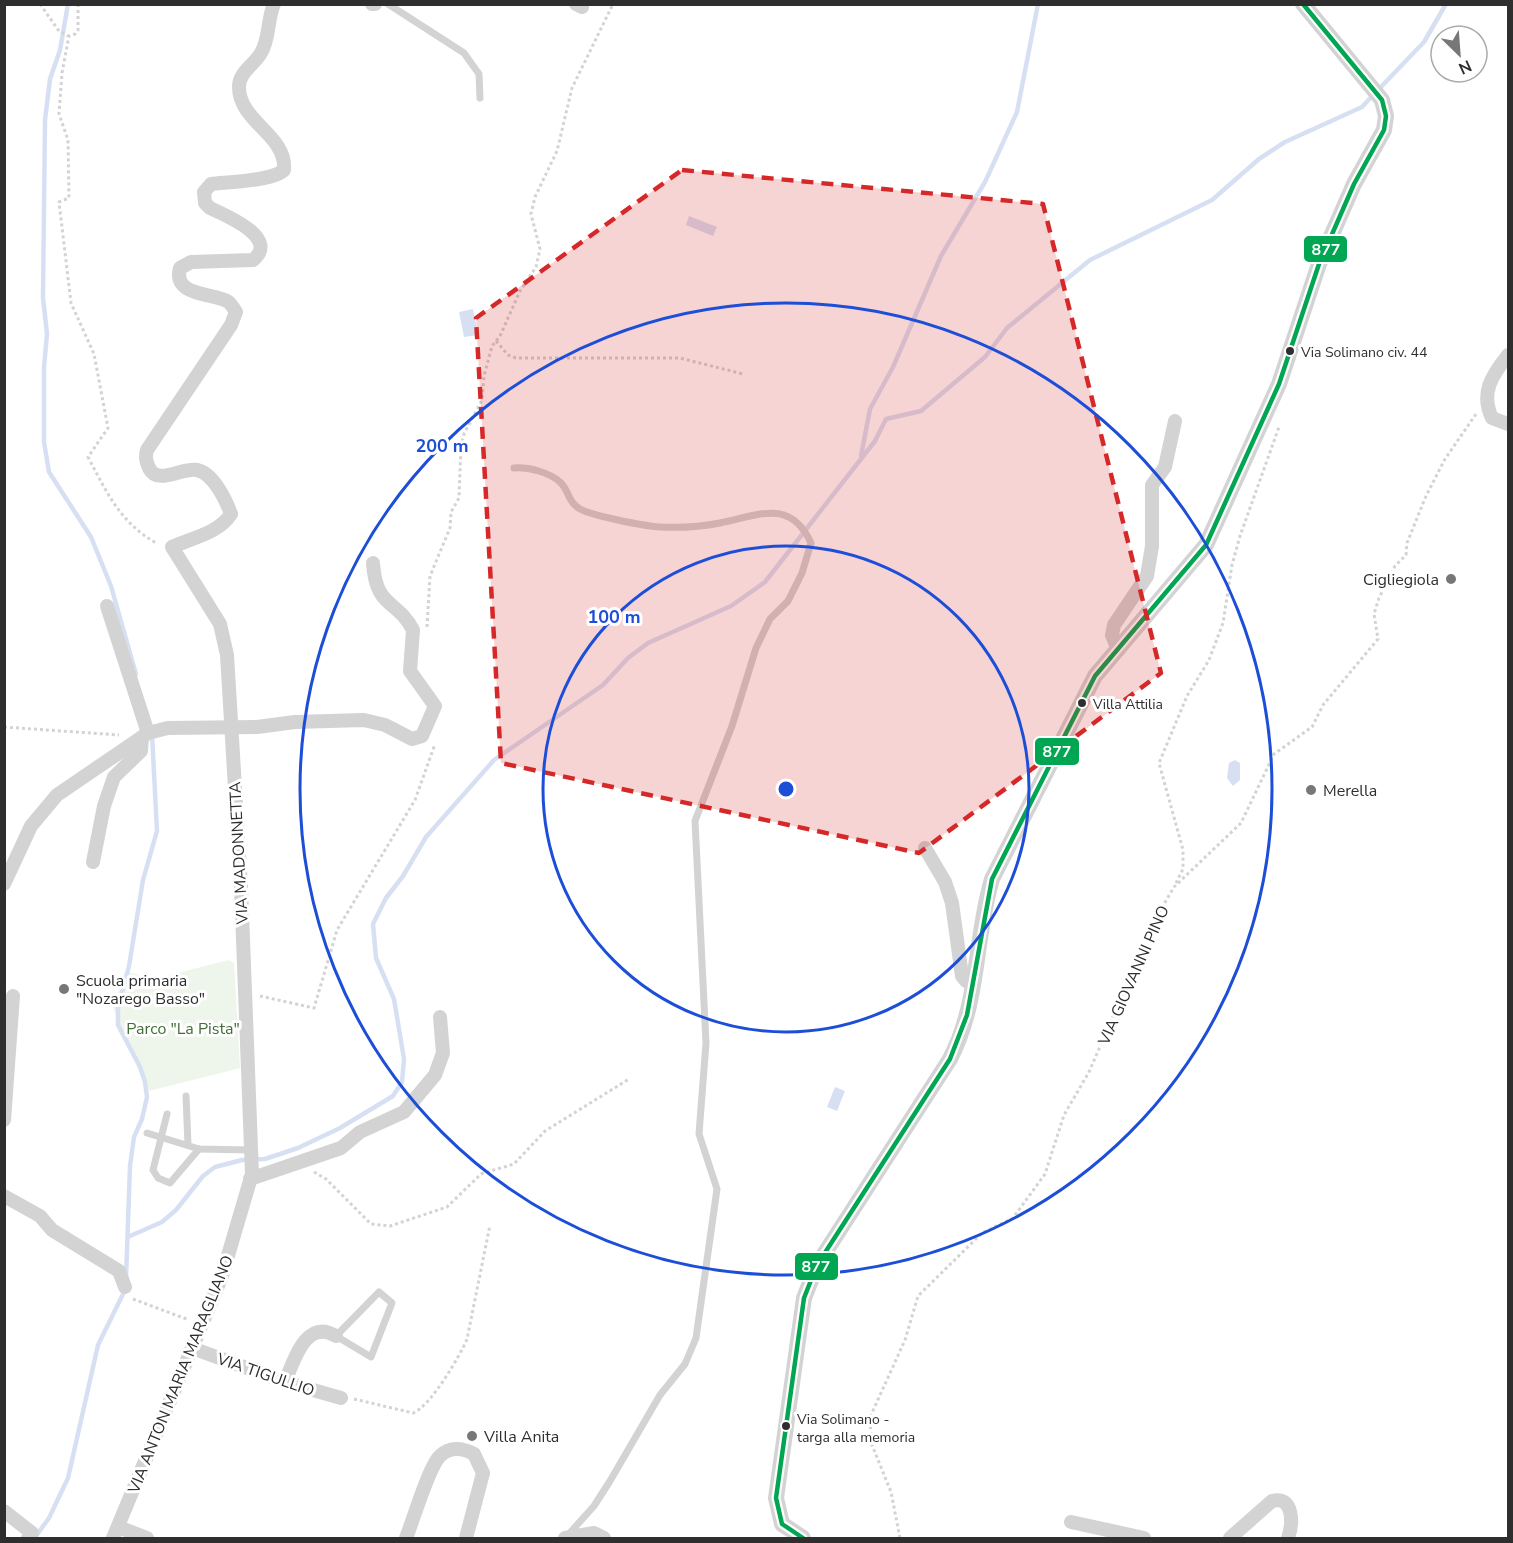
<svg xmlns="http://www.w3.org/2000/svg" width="1513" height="1543" font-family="'Nunito Sans',sans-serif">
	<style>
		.green { fill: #eef5eb }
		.water { fill: #d7e0f3 }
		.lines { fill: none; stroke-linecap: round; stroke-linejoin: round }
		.stream { stroke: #d7e0f3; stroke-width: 4.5 }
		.path { stroke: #d3d3d3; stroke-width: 3; stroke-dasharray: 3 3; stroke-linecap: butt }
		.service { stroke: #d3d3d3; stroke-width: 7 }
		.minor { stroke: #d3d3d3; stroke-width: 14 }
		.tertiary { stroke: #d3d3d3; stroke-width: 16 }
		.bus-1-casing { stroke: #fff; stroke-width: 9 }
		.bus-1 { stroke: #00a651; stroke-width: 4.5 }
		.marked { fill: #d62828; fill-opacity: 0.2; stroke: #d62828; stroke-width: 4.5; stroke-dasharray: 12 8; stroke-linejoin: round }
		.ring { fill: none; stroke: #1d4ed8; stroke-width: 3 }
		.bus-dot { fill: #2e2e2e; stroke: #fff; stroke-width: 2 }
		.poi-dot { fill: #777; stroke: #fff; stroke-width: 2 }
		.labels { text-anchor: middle; stroke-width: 6; stroke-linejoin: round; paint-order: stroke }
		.bus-label { font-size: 14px; fill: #2e2e2e; stroke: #fff; text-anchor: start }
		.poi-label { font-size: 16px; fill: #2e2e2e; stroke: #fff; text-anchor: start }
		.street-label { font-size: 16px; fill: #2e2e2e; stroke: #fff }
		.park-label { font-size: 16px; fill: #426d38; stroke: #fff }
		.centre { fill: #1d4ed8; stroke: #fff; stroke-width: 3 }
		.ring-label { font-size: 18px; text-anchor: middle; font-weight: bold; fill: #1d4ed8; stroke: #fff; stroke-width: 6; stroke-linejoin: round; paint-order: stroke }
		.line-badge { stroke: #fff; stroke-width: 2 }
		.badge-label { font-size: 16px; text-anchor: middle; font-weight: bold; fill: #fff }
	</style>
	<rect width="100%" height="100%" fill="#fff"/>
	<polygon class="green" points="229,960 234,963 240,1068 149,1091 113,1008 125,972 157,978"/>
	<g class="water">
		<polygon points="689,216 717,227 713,236 686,225"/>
		<polygon points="473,309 478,335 464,337 459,312"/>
		<polygon points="1235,760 1240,763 1240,780 1233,786 1227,778 1229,763"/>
		<polygon points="835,1087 845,1091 837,1111 827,1107"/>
	</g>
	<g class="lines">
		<g class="stream">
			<polyline points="68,4 60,50 50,79 45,120 43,298 47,334 44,367 44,442 49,472 91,537 111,586 136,674"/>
			<polyline points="1379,89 1424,42 1446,4"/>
			<polyline points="861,456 870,409 893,367 941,256 985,182 1017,112 1038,4"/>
			<polyline points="130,1236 162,1222 176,1210 203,1176 215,1167 242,1160 265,1159 298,1148 340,1128 393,1096 402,1082 404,1059 394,999 376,958 373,924 386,898 403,876 426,837 494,760 603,685 628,658 648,643 731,606 765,582 875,441 886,419 921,411 985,357 1007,328 1090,260 1212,200 1259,159 1285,142 1362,107 1373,95"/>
			<polyline points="126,1278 130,1166 134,1137 142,1119 147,1097 145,1082 140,1067 118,1025 118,1008 129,966 143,880 157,831 152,734"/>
			<polyline points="36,1536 49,1518 68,1478 98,1345 125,1290"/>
		</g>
		<g class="path">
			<polyline points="40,4 59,31 68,36"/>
			<path d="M78 4V30L75 34 69 36 62 73 59 114 68 140 69 198 59 202 71 303 94 354 108 428 88 457C107 493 121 524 158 544"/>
			<polyline points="496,341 508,355 516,358 680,358 743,374"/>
			<polyline points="427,627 430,576 450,528 451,512 459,498 461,446 464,434 482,400 484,376 492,346 500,336 520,291 536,267 540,249 531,214 535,197 557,151 572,88 613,4"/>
			<polyline points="4,727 119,735"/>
			<polyline points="1176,883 1183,869 1183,850 1159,763 1187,696 1209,660 1223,623 1232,565 1240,536 1279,427"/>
			<polyline points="260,996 314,1008 337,930 415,800 435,744"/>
			<polyline points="314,1172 326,1179 371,1224 390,1226 447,1207 481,1174 514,1164 545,1131 629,1079"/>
			<polyline points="133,1299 189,1320"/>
			<path d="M354 1399 413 1413C430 1407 460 1356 467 1339L490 1225"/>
			<polyline points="900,1538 891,1492 870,1440 871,1415 905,1340 918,1296 982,1233 1013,1218 1045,1174 1064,1115 1089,1072 1154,921 1174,887 1241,823 1274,754 1312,727 1323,705 1378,639 1374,614 1379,598 1395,566 1406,555 1407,543 1426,496 1445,459 1476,414"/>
		</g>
		<g class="service">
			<polyline points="388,4 464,53 479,74 480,98"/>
			<path d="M514 468C528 467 550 472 561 483 569 491 568 502 580 509 593 516 644 526 660 527 681 528 700 527 720 523 757 516 790 497 811 543L802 573 788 601 770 619 756 648 732 726 695 821 706 1043 699 1134 717 1189 696 1338 685 1364 660 1395 610 1481 594 1506 568 1535"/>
			<polyline points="186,1096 188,1145"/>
			<polyline points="167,1114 153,1170 158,1178 170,1183 199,1149"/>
			<polyline points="147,1133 199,1149 250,1150"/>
			<polygon points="379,1292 392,1303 371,1357 336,1336"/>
		</g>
		<g class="minor">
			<polyline points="372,4 375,4"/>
			<polyline points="576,4 582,7"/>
			<path d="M1508 355C1492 375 1480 393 1492 418L1508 424"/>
			<polyline points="107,606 148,733"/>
			<polyline points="1117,647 1112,635 1114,625 1147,576 1152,546 1152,485 1165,467 1175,421"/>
			<polyline points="925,848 945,882 952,903 962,976 966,981 974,985"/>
			<polyline points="93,862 104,806 114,777 141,751 142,737"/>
			<path d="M4 884 31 826 57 795 148 733 168 728 257 727 295 722 364 720 385 725 412 739 422 736 435 706 410 671 413 630C397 599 376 609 373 563"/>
			<polyline points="4,1120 13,996"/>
			<polyline points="250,1179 341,1148 360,1132 404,1112 435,1075 443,1053 440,1017"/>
			<polyline points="4,1196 40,1216 52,1230 119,1271 125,1287"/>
			<polyline points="192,1348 285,1382 341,1398"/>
			<path d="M285 1382C294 1360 306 1318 336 1336"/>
			<polyline points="4,1511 32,1533 28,1538"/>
			<polyline points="1071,1522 1144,1538"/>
			<polyline points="118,1527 147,1538"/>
			<path d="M113 1538 222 1276 252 1174 241 887 227 655 220 624 172 547C192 538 219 533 231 514 226 500 213 473 197 470 182 467 158 486 149 468 146 461 145 457 147 450L231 325 236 312C233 308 231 303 227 301 212 293 172 296 180 268L191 262 253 260C280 238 227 216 210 208L205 203 204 192 211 184C228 182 273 181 284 170 287 135 239 122 239 87 239 72 254 65 261 53 270 38 267 20 274 4"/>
			<path d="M406 1538C413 1521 429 1466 440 1456 450 1446 463 1448 474 1454L483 1473 466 1538"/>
			<polyline points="565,1538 594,1533 604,1538"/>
			<path d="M1230 1538 1272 1501C1294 1495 1293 1524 1288 1538"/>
		</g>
		<path class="tertiary" d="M803 1538 782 1524 776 1498 804 1298 817 1265 950 1059C980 1001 974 940 992 879L1095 676 1206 545 1279 384 1319 264 1354 184 1384 130 1386 116 1382 100 1303 4"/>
		<g class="bus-1-casing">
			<polyline id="bus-1" points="803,1538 782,1524 776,1498 804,1298 817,1265 950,1059 967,1015 992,879 1095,676 1206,545 1279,384 1319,264 1354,184 1384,130 1386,116 1382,100 1303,4"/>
		</g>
		<use href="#bus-1" class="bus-1"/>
	</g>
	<path class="marked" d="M682 170 1043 204 1161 673 919 853 501 763 476 318Z"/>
	<g class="ring">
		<circle cx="786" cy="789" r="243"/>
		<circle cx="786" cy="789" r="486"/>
	</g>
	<g class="bus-dot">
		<circle cx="1290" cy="351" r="5"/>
		<circle cx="1082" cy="703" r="5"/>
		<circle cx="786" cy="1426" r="5"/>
	</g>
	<g class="poi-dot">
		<circle cx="1451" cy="579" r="6"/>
		<circle cx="1311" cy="790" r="6"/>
		<circle cx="64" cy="989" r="6"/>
		<circle cx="472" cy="1436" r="6"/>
	</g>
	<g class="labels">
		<g class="bus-label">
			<text x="1301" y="357">Via Solimano civ. 44</text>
			<text x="1093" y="709">Villa Attilia</text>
			<text x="797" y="1424">Via Solimano -<tspan x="797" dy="18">targa alla memoria</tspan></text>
		</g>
		<g class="poi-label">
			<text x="1439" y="585" text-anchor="end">Cigliegiola</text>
			<text x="1323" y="796">Merella</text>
			<text x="76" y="986">Scuola primaria<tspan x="76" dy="18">"Nozarego Basso"</tspan></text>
			<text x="484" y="1442">Villa Anita</text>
		</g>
		<g class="street-label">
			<text transform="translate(238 853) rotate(-93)" y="6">VIA MADONNETTA</text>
			<text transform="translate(1133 975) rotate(-66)" y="6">VIA GIOVANNI PINO</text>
			<text transform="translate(180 1374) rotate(-68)" y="6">VIA ANTON MARIA MARAGLIANO</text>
			<text transform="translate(266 1374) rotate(19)" y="6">VIA TIGULLIO</text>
		</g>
		<g class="park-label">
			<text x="183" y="1034">Parco "La Pista"</text>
		</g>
	</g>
	<circle cx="786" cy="789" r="9" class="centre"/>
	<g class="ring-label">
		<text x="442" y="452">200 m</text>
		<text x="614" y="623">100 m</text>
	</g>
	<g class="line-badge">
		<rect x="1303" y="235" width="45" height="28" rx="6" fill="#00a651"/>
		<rect x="1034" y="737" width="46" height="29" rx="6" fill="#00a651"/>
		<rect x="794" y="1252" width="45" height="29" rx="6" fill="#00a651"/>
	</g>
	<g class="badge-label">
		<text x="1326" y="255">877</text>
		<text x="1057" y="757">877</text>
		<text x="816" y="1272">877</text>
	</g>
	<rect width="1513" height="1543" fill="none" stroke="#2e2e2e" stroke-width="12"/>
	<g transform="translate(1459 54) rotate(155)"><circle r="28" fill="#ffffff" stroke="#ababab" stroke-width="1.5"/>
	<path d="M0-4.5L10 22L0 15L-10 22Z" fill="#777777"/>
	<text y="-9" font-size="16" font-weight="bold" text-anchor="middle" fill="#2e2e2e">N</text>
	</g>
</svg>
